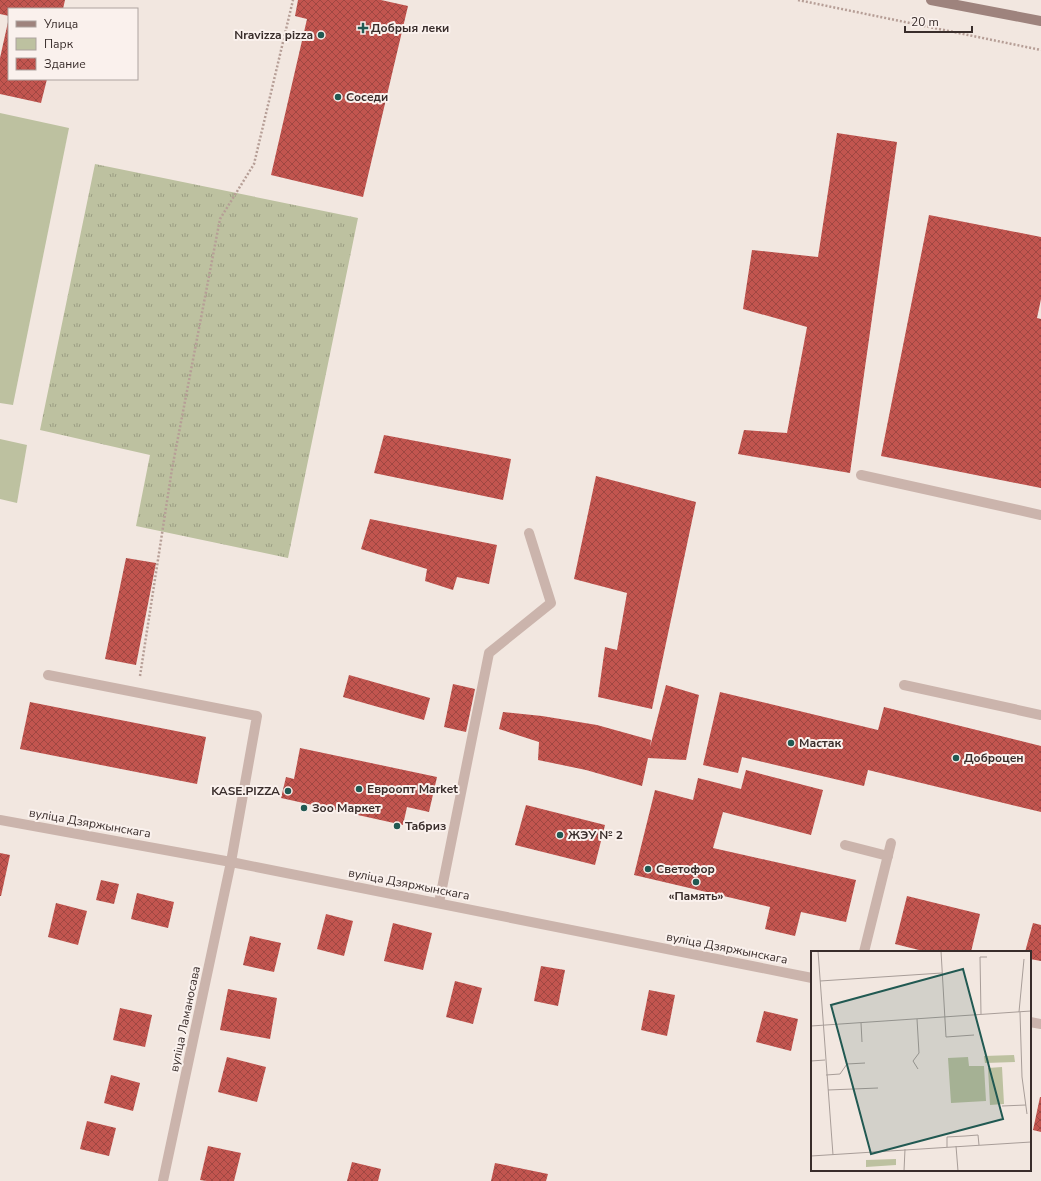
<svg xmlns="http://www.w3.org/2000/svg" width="1041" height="1181" font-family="'Nunito Sans',sans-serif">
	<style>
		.grass { fill: url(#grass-tufts) }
		.green { fill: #bdc1a0 }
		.building { fill: url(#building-cross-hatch) }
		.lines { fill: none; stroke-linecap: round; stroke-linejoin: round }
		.path { stroke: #b69e96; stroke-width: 2.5; stroke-dasharray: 2 2; stroke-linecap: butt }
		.service { stroke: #cbb4ac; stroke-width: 10 }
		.minor { stroke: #cbb4ac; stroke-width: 10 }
		.tertiary { stroke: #cbb4ac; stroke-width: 10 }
		.secondary { stroke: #9e837d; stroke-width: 10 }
		.poi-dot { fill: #215952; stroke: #faf1ed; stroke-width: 1.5 }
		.labels { text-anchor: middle; stroke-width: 4; stroke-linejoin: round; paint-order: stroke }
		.poi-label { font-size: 12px; font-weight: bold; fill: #392d2b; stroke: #faf1ed; text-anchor: start }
		.street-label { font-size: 12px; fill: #392d2b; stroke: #faf1ed }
		.inset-road { fill: none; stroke: #a89d98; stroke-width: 1 }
		.view { fill: #215952; fill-opacity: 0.15; stroke: #215952; stroke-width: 2 }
		.inset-edge { fill: none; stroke: #392d2b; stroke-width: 2 }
	</style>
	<defs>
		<pattern id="grass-tufts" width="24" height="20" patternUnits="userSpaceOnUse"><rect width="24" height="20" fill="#bdc1a0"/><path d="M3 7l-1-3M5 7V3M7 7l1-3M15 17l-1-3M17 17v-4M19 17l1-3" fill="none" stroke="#9b9d83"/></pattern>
		<pattern id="building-cross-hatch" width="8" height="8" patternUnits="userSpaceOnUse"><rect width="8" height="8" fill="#c2554f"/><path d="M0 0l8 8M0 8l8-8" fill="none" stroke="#9f4742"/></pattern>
	</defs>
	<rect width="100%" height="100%" fill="#f2e7e0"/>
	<polygon class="grass" points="95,164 358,218 288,558 136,526 150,455 40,430"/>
	<g class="green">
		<polygon points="0,113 69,128 13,405 0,403"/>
		<polygon points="0,439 27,445 17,503 0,499"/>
	</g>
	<g class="building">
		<polygon points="0,0 65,0 63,9 9,9 9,16 0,14"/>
		<polygon points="298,0 381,0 408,6 363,197 271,175 307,19 295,16"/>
		<polygon points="8,22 9,79 47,79 41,103 0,94 0,58"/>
		<polygon points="837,133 897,142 850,473 738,454 744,430 787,433 807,327 743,309 752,250 818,257"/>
		<polygon points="929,215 1041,237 1041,299 1037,318 1041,319 1041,488 881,456"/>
		<polygon points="384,435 511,459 503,500 374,473"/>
		<polygon points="596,476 696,502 652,709 598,697 605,647 617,650 627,593 574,579"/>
		<polygon points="370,519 497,545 489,584 457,577 453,590 425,581 427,569 361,549"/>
		<polygon points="126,558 156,563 136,665 105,659"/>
		<polygon points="349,675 430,698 424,720 343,697"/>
		<polygon points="453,684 475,689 466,732 444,727"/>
		<polygon points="666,685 699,695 686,760 648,758 642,786 586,770 538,760 539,742 499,729 503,712 542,716 597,725 651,740 650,747"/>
		<polygon points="720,692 878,730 884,707 1041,746 1041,812 868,770 864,786 742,757 738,773 703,765"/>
		<polygon points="30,702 206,737 197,784 20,749"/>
		<polygon points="300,748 437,777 429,812 407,807 403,825 281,798 286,777 294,779"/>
		<polygon points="746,770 823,790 811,835 723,812 713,848 856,880 846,922 801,912 795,936 765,929 770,907 634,875 655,790 693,800 698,778 741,789"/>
		<polygon points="526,805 605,825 595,865 515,845"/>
		<polygon points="0,853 10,855 1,896 0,896"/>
		<polygon points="101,880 119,884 114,904 96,900"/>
		<polygon points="137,893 174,902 168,928 131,919"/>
		<polygon points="907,896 980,914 971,952 927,952 895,944"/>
		<polygon points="56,903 87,911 78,945 48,937"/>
		<polygon points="326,914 353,921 344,956 317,949"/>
		<polygon points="393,923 432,933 423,970 384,961"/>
		<polygon points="1033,923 1041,925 1041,961 1030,959 1030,952 1025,952"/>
		<polygon points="250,936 281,943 274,972 243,965"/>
		<polygon points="541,966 565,970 558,1006 534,1001"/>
		<polygon points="455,981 482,988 473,1024 446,1017"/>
		<polygon points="228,989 277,998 270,1039 220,1030"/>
		<polygon points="649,990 675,995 667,1036 641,1030"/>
		<polygon points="120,1008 152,1015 145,1047 113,1040"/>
		<polygon points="764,1011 798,1019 791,1051 756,1042"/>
		<polygon points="227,1057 266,1067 257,1102 218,1092"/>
		<polygon points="111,1075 140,1083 133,1111 104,1103"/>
		<polygon points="1040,1097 1041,1097 1041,1132 1033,1130"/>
		<polygon points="87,1121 116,1128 109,1156 80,1149"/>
		<polygon points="208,1146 241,1153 234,1181 207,1181 200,1180"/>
		<polygon points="352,1162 381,1169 378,1181 347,1181"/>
		<polygon points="495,1163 548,1174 546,1181 491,1181"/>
	</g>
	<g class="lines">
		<g class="path">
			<polyline points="798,0 1041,50"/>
			<polyline points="140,676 172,469 220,219 254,164 293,0"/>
		</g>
		<g class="service">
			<polyline points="861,475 1041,515"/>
			<polyline points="48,675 257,716 231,862"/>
			<polyline points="904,685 1041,715"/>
			<polyline points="845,845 888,856"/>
			<polyline points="439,903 489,653 551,603 529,533"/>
			<polyline points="864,952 891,843"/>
		</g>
		<polyline class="minor" points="163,1181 231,862"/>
		<g class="tertiary">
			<polyline points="0,820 231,862 812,978"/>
			<polyline points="1030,1022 1041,1024"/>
		</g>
		<polyline class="secondary" points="931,0 1041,21"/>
	</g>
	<g class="poi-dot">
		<path d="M361 22h4v4h4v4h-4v4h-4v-4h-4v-4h4z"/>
		<circle cx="321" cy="35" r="4"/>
		<circle cx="338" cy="97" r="4"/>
		<circle cx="791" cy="743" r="4"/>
		<circle cx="956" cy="758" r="4"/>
		<circle cx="359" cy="789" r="4"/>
		<circle cx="288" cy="791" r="4"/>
		<circle cx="304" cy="808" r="4"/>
		<circle cx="397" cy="826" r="4"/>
		<circle cx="560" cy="835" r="4"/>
		<circle cx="648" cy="869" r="4"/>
		<circle cx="696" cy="882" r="4"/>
	</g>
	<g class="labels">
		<g class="poi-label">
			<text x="371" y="32">Добрыя леки</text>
			<text x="313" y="39" text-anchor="end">Nravizza pizza</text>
			<text x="346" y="101">Соседи</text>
			<text x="799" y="747">Мастак</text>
			<text x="964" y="762">Доброцен</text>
			<text x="367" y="793">Евроопт Market</text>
			<text x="280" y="795" text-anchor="end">KASE.PIZZA</text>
			<text x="312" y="812">Зоо Маркет</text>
			<text x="405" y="830">Табриз</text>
			<text x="568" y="839">ЖЭУ № 2</text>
			<text x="656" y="873">Светофор</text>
			<text x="696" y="900" text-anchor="middle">«Память»</text>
		</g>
		<g class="street-label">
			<text transform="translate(90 823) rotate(10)" y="4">вуліца Дзяржынскага</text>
			<text transform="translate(409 884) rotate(11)" y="4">вуліца Дзяржынскага</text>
			<text transform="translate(727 948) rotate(11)" y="4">вуліца Дзяржынскага</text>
			<text transform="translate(185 1019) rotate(-78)" y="4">вуліца Ламаносава</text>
		</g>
	</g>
	<g transform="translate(811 951)">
		<rect width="220" height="220" fill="#f2e7e0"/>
		<path d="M157 106 158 115H173L175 150 140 152 137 107Z" fill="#bdc1a0"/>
		<path d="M203 104 204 111 174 112 173 105ZM191 116 193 153 179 154 177 117ZM85 208V214L55 216V209Z" fill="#bdc1a0"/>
		<path class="inset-road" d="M7 0 22 204M130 0 135 86 163 84M9 30 131 22M208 61 213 8M209 61 211 126 216 163M170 63 169 6H176M106 68 108 102 102 110 107 118M50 72 51 91M0 75 220 60M0 110 14 109M15 124 29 123 36 113 54 112M17 139 67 137M191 155 215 154M145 195 147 220M136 196V186L154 185 167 184 168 194M0 205 220 191M93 220 94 198"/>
		<path class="view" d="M152 18 192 168 60 203 20 54Z"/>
		<rect width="220" height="220" class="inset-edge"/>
	</g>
	<rect x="8" y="8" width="130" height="72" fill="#faf1ed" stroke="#ada39f"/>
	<rect x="16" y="21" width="20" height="6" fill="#9e837d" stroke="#ada39f"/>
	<text x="44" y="28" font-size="12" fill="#392d2b">Улица</text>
	<rect x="16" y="38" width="20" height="12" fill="#bdc1a0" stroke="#ada39f"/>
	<text x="44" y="48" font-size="12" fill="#392d2b">Парк</text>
	<rect x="16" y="58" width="20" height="12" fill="url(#building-cross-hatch)" stroke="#ada39f"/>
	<text x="44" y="68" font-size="12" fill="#392d2b">Здание</text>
	<path d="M905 26v6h67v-6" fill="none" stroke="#392d2b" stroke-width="2"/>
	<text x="911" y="26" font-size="12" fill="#392d2b" stroke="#faf1ed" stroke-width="3" paint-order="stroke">20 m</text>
</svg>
